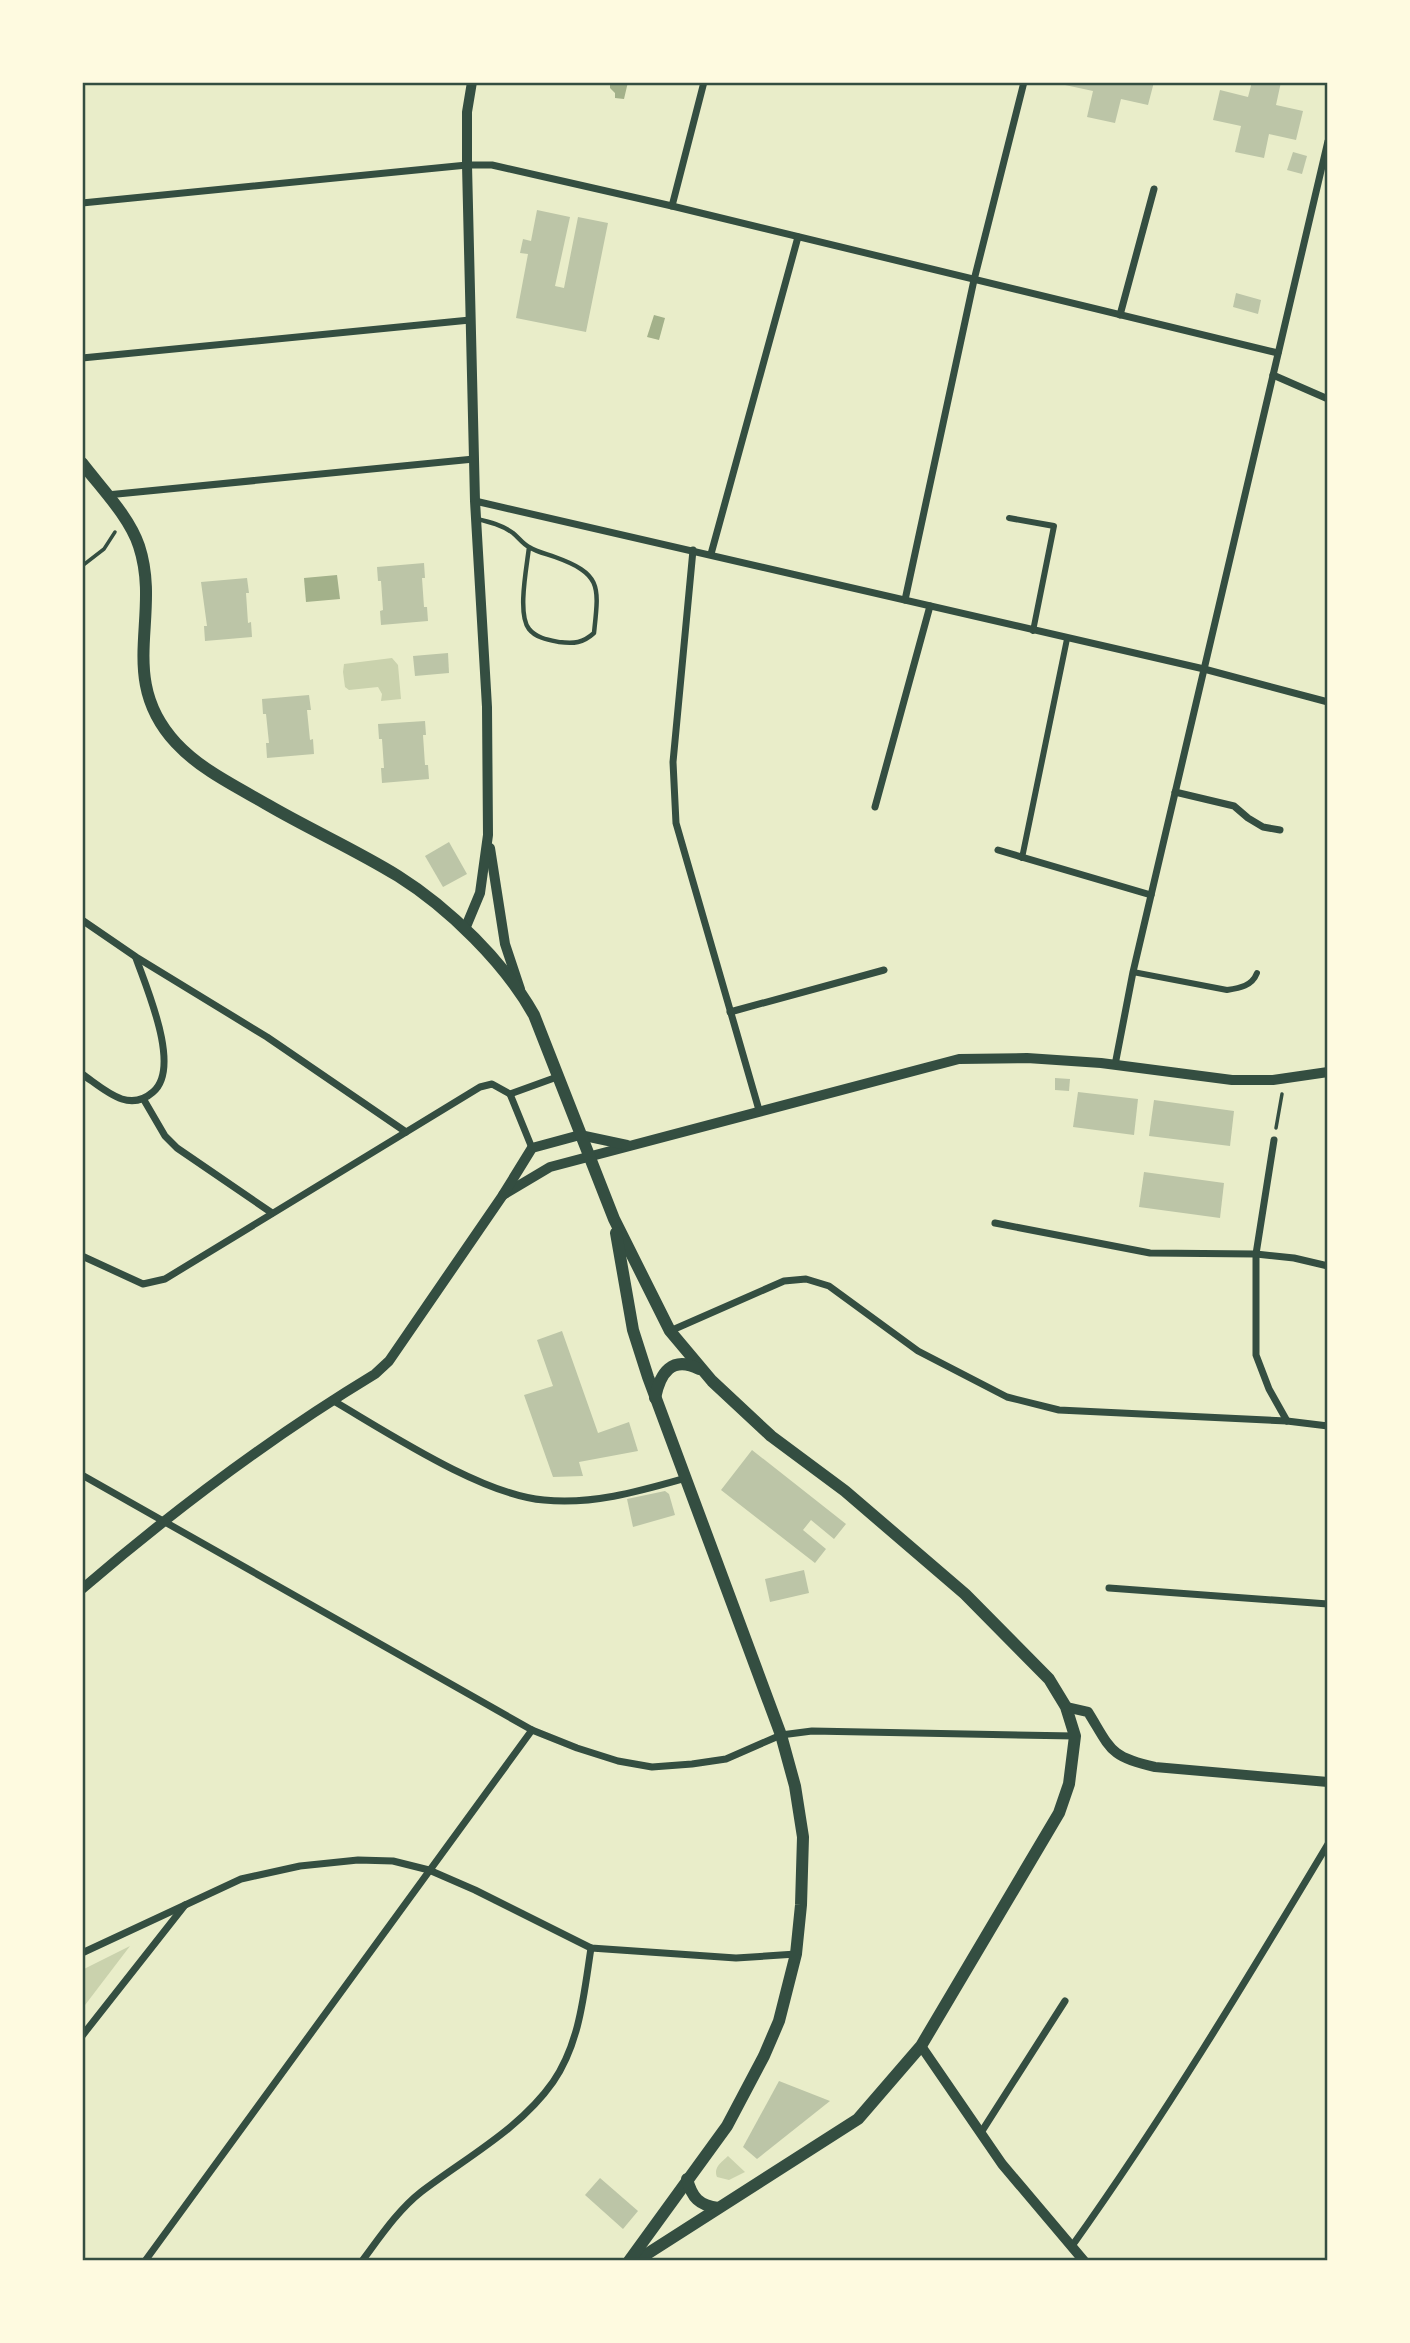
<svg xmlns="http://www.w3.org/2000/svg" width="1410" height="2343" font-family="'Fira Sans Condensed',sans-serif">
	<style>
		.green { fill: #cad2ad }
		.water { fill: #a3b18a }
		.building { fill: #bcc5a7 }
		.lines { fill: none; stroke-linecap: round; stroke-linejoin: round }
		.path { stroke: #344e41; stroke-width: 3.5 }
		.service { stroke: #344e41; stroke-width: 4.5 }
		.pedestrian { stroke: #344e41; stroke-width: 6 }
		.minor { stroke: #344e41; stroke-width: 7 }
		.tertiary { stroke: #344e41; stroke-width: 10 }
		.secondary { stroke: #344e41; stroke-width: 12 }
		.neatline { fill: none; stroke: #344e41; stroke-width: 2.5 }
	</style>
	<rect width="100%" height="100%" fill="#e9edc9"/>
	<g class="green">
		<polygon points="392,658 398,665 401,699 381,701 382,694 378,687 349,690 345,687 343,672 344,664"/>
		<polygon points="130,1946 82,2009 82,1970"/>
		<path d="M728 2156 745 2172 729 2180 717 2177C713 2167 722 2162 728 2156Z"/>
	</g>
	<g class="water">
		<polygon points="610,82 628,82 624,99 615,98 615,93 610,88"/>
		<polygon points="654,315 665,318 659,340 647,337"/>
		<polygon points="337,575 340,599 306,602 304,578"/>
	</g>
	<g class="building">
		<polygon points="1065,82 1154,82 1148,105 1121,99 1115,123 1087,117 1093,91 1065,85"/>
		<polygon points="1252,82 1281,82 1276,105 1303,111 1296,140 1269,134 1264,158 1235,152 1241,126 1213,120 1220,90 1248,97"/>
		<polygon points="1293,152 1307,156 1302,174 1287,170"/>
		<polygon points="537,210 570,217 555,286 564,288 578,217 608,223 586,332 516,318 528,254 520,253 523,239 531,241"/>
		<polygon points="1236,293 1261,300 1258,314 1233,307"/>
		<polygon points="424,563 425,578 422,578 424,607 427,607 428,621 381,625 380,611 383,610 381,581 378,581 377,567"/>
		<polygon points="247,578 249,593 246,593 248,623 251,622 252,637 205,641 204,626 207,626 201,582"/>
		<polygon points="448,653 449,673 415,676 413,656"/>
		<polygon points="309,695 311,710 307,710 310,740 313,739 314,754 267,758 266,743 269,743 266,714 263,714 262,699"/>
		<polygon points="425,721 426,735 423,735 425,765 428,765 429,779 382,783 381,768 384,768 382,739 379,739 378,724"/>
		<polygon points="449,842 467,874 443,887 425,856"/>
		<polygon points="1055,1078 1070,1079 1069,1091 1055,1090"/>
		<polygon points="1078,1092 1138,1099 1134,1135 1073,1127"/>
		<polygon points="1154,1100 1234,1111 1230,1146 1149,1136"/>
		<polygon points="1144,1172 1224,1183 1220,1218 1139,1207"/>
		<polygon points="562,1331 598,1433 629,1422 638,1451 579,1462 583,1476 553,1477 524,1395 553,1386 537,1340"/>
		<polygon points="752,1450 846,1524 834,1539 811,1520 803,1530 826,1549 815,1563 721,1490"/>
		<polygon points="665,1491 669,1494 675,1515 633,1527 627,1499"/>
		<polygon points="804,1570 809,1593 770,1602 765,1579"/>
		<polygon points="779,2081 830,2101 757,2159 743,2147"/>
		<polygon points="600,2178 638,2211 623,2229 585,2195"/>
	</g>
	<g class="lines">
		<g class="path">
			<polyline points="82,566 104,549 115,532"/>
			<polyline points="1276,1128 1282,1094"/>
		</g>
		<path class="service" d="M477 519C490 522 502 525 513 533 518 537 523 544 529 547 537 552 547 554 555 557 602 574 599 586 594 633 583 643 574 644 559 642 549 640 536 638 529 629 517 614 527 566 529 547"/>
		<g class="pedestrian">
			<polyline points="1009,518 1054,526 1033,631"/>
			<polyline points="1022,858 1067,639"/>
			<path d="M1133 972 1227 990C1240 988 1252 986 1257 973"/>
		</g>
		<g class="minor">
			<polyline points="82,203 467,165 492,165 672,206 1278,353"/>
			<polyline points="672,206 704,82"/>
			<polyline points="1120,315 1154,189"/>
			<polyline points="82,358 470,320"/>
			<polyline points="1273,375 1328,399"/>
			<polyline points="107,495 474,459"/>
			<polyline points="475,501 1204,669 1328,702"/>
			<polyline points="693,550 673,762 676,823 759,1110"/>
			<polyline points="711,554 798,237"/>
			<polyline points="905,600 974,280 1024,82"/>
			<polyline points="1175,792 1234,806 1248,818 1263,827 1280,830"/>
			<polyline points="875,807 930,606"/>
			<polyline points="998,850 1151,895"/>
			<polyline points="82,920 136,957 267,1037 406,1132"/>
			<polyline points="730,1012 884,970"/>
			<polyline points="1115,1065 1133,972 1328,141"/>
			<path d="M82 1074C104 1089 128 1114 153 1092 182 1068 146 987 136 958"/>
			<polyline points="510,1094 557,1077"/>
			<polyline points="144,1100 165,1136 177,1148 272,1213"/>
			<polyline points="1274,1140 1256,1254 1256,1355 1269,1389 1287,1421"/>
			<polyline points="995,1223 1150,1253 1256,1254 1294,1258 1328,1266"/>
			<polyline points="82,1256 143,1284 165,1279 480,1087 492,1084 510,1094 532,1148"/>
			<polyline points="670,1331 784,1281 806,1279 829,1286 918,1351 1007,1397 1059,1410 1287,1421 1328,1426"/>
			<path d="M332 1400C387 1432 482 1495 544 1500 593 1505 640 1491 686 1478"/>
			<polyline points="82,1475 532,1730 577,1748 618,1761 652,1767 692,1764 726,1759 781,1735 812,1731 1075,1736"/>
			<polyline points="1109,1588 1328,1604"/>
			<polyline points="82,1953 241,1879 300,1866 358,1860 393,1861 429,1870 475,1890 591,1948 736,1958 796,1954"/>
			<polyline points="82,2036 185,1905"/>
			<polyline points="982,2131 1065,2001"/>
			<path d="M1072 2246C1164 2117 1246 1981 1328 1844"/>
			<polyline points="145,2261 532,1730"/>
			<path d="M362 2261C380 2237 398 2210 421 2192 467 2157 520 2129 553 2082 580 2043 584 1993 591 1948"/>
		</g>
		<g class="tertiary">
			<polyline points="490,848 505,944 520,989"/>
			<polyline points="465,929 480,893 488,835 487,707 475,501 467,165 467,112 472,82"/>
			<polyline points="503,1195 550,1167 959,1059 1027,1058 1101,1063 1232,1080 1273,1080 1328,1072"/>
			<path d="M82 1589C174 1510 271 1437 375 1374L389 1361 503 1195 532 1148 580 1135 627 1145"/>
			<path d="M1066 1707 1088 1712C1111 1749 1109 1757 1155 1767L1328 1782"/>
			<polyline points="921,2046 1002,2164 1084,2261"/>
		</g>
		<g class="secondary">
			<path d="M82 463C101 488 129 516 139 546 162 616 116 678 176 743 201 770 237 787 268 805 311 830 356 850 398 876 449 908 505 963 534 1015L614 1219 670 1331 712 1381 771 1436 845 1491 965 1594 1049 1679 1066 1707 1075 1736 1069 1784 1059 1813 921 2046 858 2119 636 2261"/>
			<polyline points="616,1233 633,1330 648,1377 781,1735 795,1786 803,1837 801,1905 796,1954 779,2021 764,2056 727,2126 629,2261"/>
			<path d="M655 1398C660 1373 672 1355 699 1369"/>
			<path d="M687 2179C692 2198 699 2205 718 2208"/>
		</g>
	</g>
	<rect width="1410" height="2343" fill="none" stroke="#fefae0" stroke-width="168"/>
	<rect x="84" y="84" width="1242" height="2175" class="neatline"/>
</svg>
